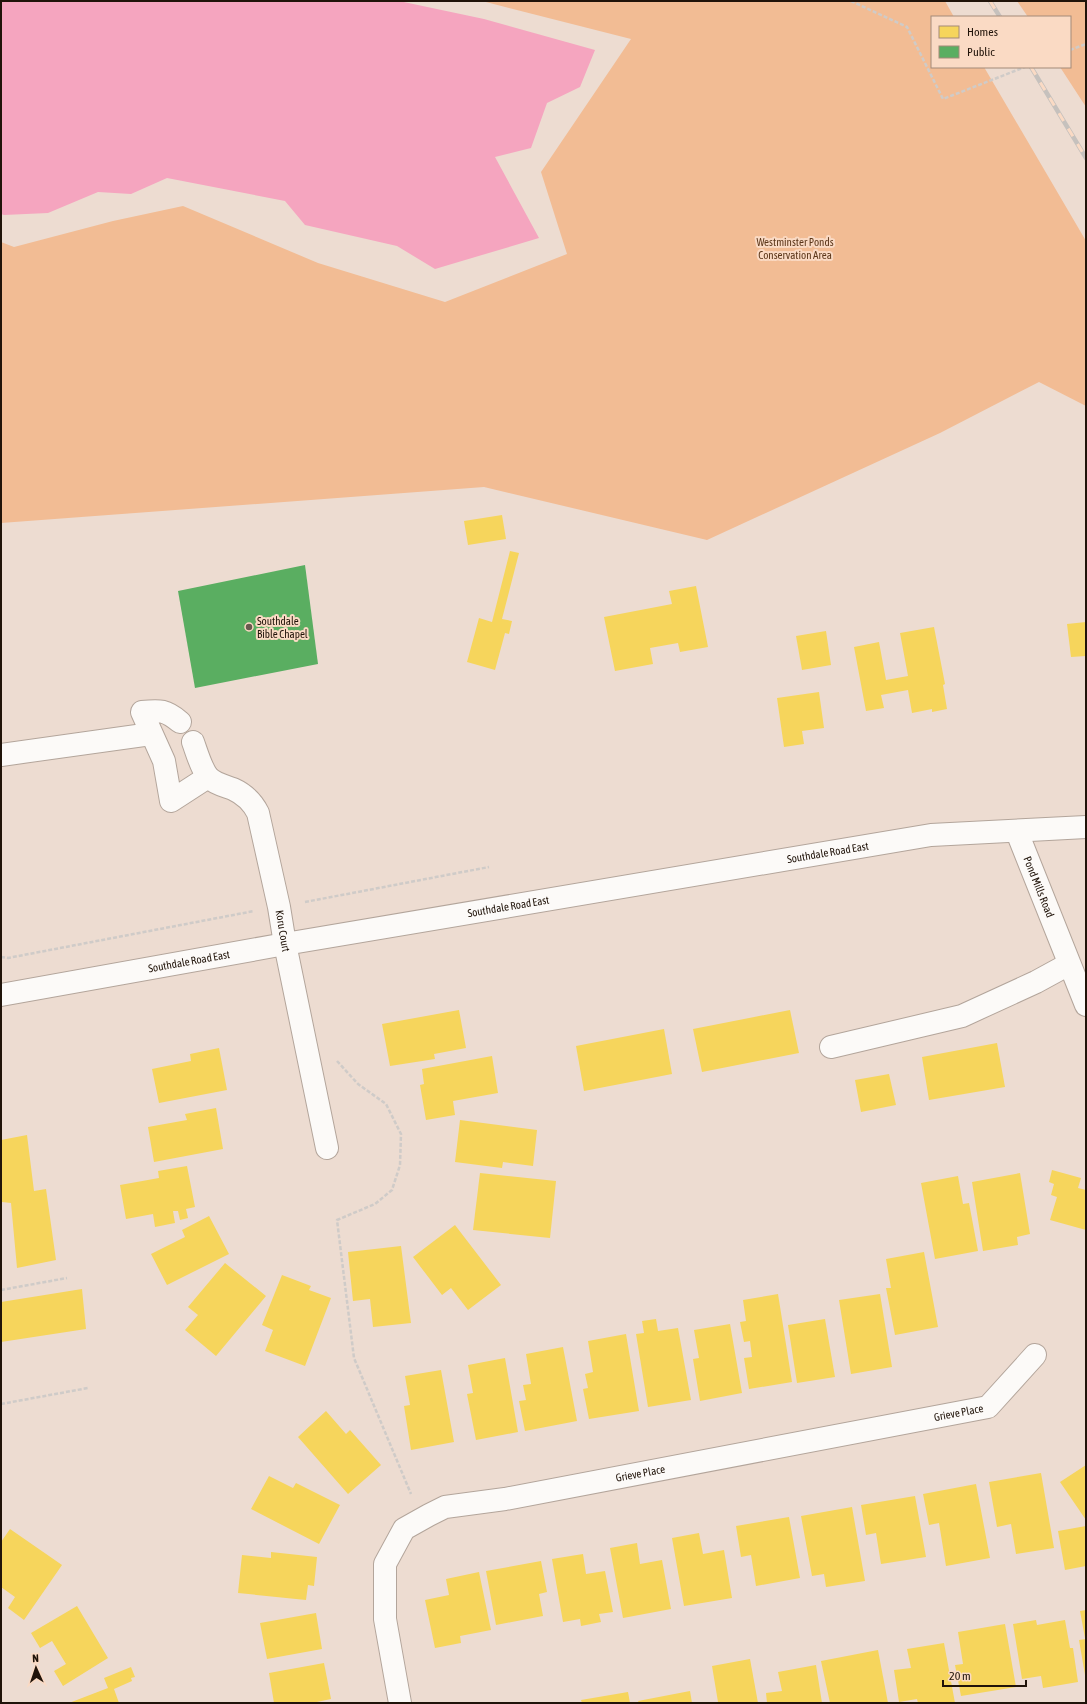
<svg xmlns="http://www.w3.org/2000/svg" width="1087" height="1704" font-family="'Asap Condensed',sans-serif">
	<style>
		.green { fill: #f2bc94 }
		.water { fill: #f5a5bf }
		.homes { fill: #f6d55c }
		.public { fill: #5aae61 }
		.lines { fill: none; stroke-linecap: round; stroke-linejoin: round }
		.minor-casing { stroke: #b3a59b; stroke-width: 24 }
		.major-casing { stroke: #b3a59b; stroke-width: 24 }
		.path { stroke: #cfcbc8; stroke-width: 2.5; stroke-dasharray: 4 2; stroke-linecap: butt }
		.minor { stroke: #fcfaf8; stroke-width: 22 }
		.major { stroke: #fcfaf8; stroke-width: 22 }
		.rail-casing { stroke: #c6c1bd; stroke-width: 4.5 }
		.rail { stroke: #fadac4; stroke-width: 3; stroke-dasharray: 9; stroke-linecap: butt }
		.poi-dot { fill: #68594f; stroke: #fadac4; stroke-width: 1.5 }
		.labels { text-anchor: middle; stroke-width: 4; stroke-linejoin: round; paint-order: stroke }
		.park-label { font-size: 11px; fill: #5b3619; stroke: #fadac4 }
		.poi-label { font-size: 11px; fill: #201309; stroke: #fadac4; text-anchor: start }
		.street-label { font-size: 11px; fill: #201309; stroke: #fadac4 }
	</style>
	<rect width="100%" height="100%" fill="#eddcd1"/>
	<g class="green">
		<polygon points="482,1 945,1 954,17 932,17 932,67 984,67 1086,241 1086,406 1039,382 940,433 707,540 484,487 1,523 1,242 14,247 113,221 183,206 318,263 445,302 567,254 541,172 631,39"/>
		<polygon points="1017,1 1086,1 1086,107 1060,67 1070,67 1070,17 1028,17"/>
	</g>
	<polygon class="water" points="1,1 399,1 484,19 595,50 580,87 547,103 531,148 495,157 539,238 435,269 397,246 305,225 285,201 167,178 131,194 98,192 48,213 4,215 1,214"/>
	<g class="homes">
		<polygon points="502,515 506,539 468,545 464,521"/>
		<polygon points="510,551 519,553 502,619 512,621 509,634 505,633 495,670 467,662 479,618 492,622"/>
		<polygon points="696,586 708,647 680,652 678,643 650,648 653,664 615,671 604,617 672,604 669,591"/>
		<polygon points="1086,622 1086,656 1071,657 1067,624"/>
		<polygon points="934,627 945,684 943,685 947,709 932,712 932,709 912,713 908,690 881,695 884,708 866,711 854,647 879,642 886,680 908,676 900,633"/>
		<polygon points="826,631 831,665 802,670 796,636"/>
		<polygon points="819,692 824,728 802,731 804,744 784,747 777,698"/>
		<polygon points="459,1010 466,1048 434,1054 435,1059 390,1066 382,1024"/>
		<polygon points="790,1010 799,1053 702,1072 693,1029"/>
		<polygon points="664,1029 672,1074 584,1091 576,1046"/>
		<polygon points="997,1043 1005,1087 929,1100 922,1057"/>
		<polygon points="219,1048 227,1090 159,1103 152,1069 191,1061 190,1054"/>
		<polygon points="492,1056 498,1093 453,1101 455,1115 426,1120 420,1085 424,1084 422,1069"/>
		<polygon points="889,1074 896,1105 861,1112 855,1080"/>
		<polygon points="216,1108 223,1149 154,1162 148,1127 187,1120 185,1114"/>
		<polygon points="460,1120 537,1130 533,1166 503,1162 502,1168 455,1162"/>
		<polygon points="27,1135 34,1191 46,1189 56,1260 17,1268 11,1203 2,1202 1,1199 1,1140"/>
		<polygon points="187,1166 195,1207 186,1209 188,1218 180,1220 178,1211 173,1211 175,1223 155,1227 153,1214 126,1219 120,1185 159,1178 158,1171"/>
		<polygon points="1052,1170 1081,1178 1078,1188 1086,1190 1086,1230 1050,1220 1057,1197 1051,1195 1054,1184 1049,1182"/>
		<polygon points="480,1173 556,1181 550,1238 473,1230"/>
		<polygon points="1020,1173 1030,1234 1017,1237 1018,1245 983,1251 972,1182"/>
		<polygon points="958,1176 963,1204 969,1203 978,1251 935,1259 921,1183"/>
		<polygon points="209,1216 229,1254 167,1285 151,1254 185,1237 182,1230"/>
		<polygon points="455,1225 501,1285 468,1310 451,1288 442,1295 413,1257"/>
		<polygon points="401,1246 411,1323 373,1327 370,1299 353,1301 348,1252"/>
		<polygon points="924,1252 938,1327 895,1335 886,1288 891,1288 886,1259"/>
		<polygon points="225,1263 266,1296 216,1356 185,1330 198,1315 188,1307"/>
		<polygon points="282,1275 311,1286 309,1290 331,1298 305,1366 265,1351 273,1330 262,1325"/>
		<polygon points="82,1289 86,1329 1,1342 1,1302"/>
		<polygon points="778,1294 792,1382 749,1389 744,1358 752,1357 750,1341 744,1342 740,1322 746,1321 743,1300"/>
		<polygon points="880,1294 892,1367 851,1374 839,1300"/>
		<polygon points="656,1319 658,1331 678,1328 691,1400 648,1407 636,1334 644,1333 642,1321"/>
		<polygon points="825,1319 835,1377 797,1383 788,1325"/>
		<polygon points="730,1324 742,1393 700,1401 693,1359 699,1358 694,1330"/>
		<polygon points="626,1334 639,1411 589,1419 583,1389 588,1388 585,1374 593,1372 588,1341"/>
		<polygon points="563,1347 577,1421 525,1431 519,1401 526,1400 523,1385 531,1384 526,1354"/>
		<polygon points="505,1358 518,1432 476,1440 467,1394 473,1393 468,1365"/>
		<polygon points="441,1370 454,1442 411,1450 404,1406 410,1405 405,1376"/>
		<polygon points="326,1411 346,1434 350,1430 381,1465 348,1494 298,1437"/>
		<polygon points="1086,1465 1086,1520 1060,1482"/>
		<polygon points="1041,1473 1054,1548 1016,1554 1011,1524 997,1527 989,1482"/>
		<polygon points="269,1476 293,1488 296,1483 340,1505 319,1544 251,1509"/>
		<polygon points="976,1484 990,1558 946,1566 939,1523 929,1525 923,1494"/>
		<polygon points="915,1496 926,1557 881,1564 876,1533 866,1535 861,1505"/>
		<polygon points="852,1507 865,1581 826,1587 824,1574 812,1576 801,1516"/>
		<polygon points="789,1517 800,1578 756,1586 751,1555 741,1557 736,1526"/>
		<polygon points="1086,1526 1086,1566 1065,1570 1058,1531"/>
		<polygon points="10,1529 62,1565 24,1620 8,1608 15,1597 1,1587 1,1542"/>
		<polygon points="699,1533 703,1554 724,1550 732,1598 684,1606 672,1538"/>
		<polygon points="637,1543 640,1564 662,1560 671,1609 623,1618 610,1548"/>
		<polygon points="271,1552 317,1557 314,1586 308,1585 306,1600 238,1593 242,1555 271,1558"/>
		<polygon points="583,1554 586,1574 605,1571 613,1612 599,1614 601,1622 581,1626 580,1619 563,1622 552,1559"/>
		<polygon points="541,1561 547,1592 539,1594 543,1616 496,1625 486,1571"/>
		<polygon points="479,1572 491,1630 460,1636 461,1643 435,1648 425,1600 449,1595 446,1579"/>
		<polygon points="77,1606 108,1658 63,1686 54,1671 66,1664 52,1641 40,1648 31,1633"/>
		<polygon points="1086,1610 1086,1638 1085,1638 1080,1611"/>
		<polygon points="316,1613 322,1649 267,1659 260,1623"/>
		<polygon points="1036,1620 1037,1625 1065,1620 1070,1648 1073,1648 1078,1682 1043,1688 1041,1676 1022,1679 1013,1624"/>
		<polygon points="1005,1624 1016,1687 961,1696 955,1665 963,1664 958,1632"/>
		<polygon points="1086,1639 1086,1675 1085,1675 1079,1640"/>
		<polygon points="944,1643 955,1703 918,1703 917,1699 899,1702 894,1670 911,1668 907,1649"/>
		<polygon points="878,1650 888,1703 830,1703 821,1661"/>
		<polygon points="750,1659 758,1703 718,1702 712,1666"/>
		<polygon points="324,1663 331,1699 312,1703 274,1703 269,1673"/>
		<polygon points="816,1665 822,1703 767,1703 766,1693 782,1691 778,1672"/>
		<polygon points="131,1667 135,1677 131,1678 132,1681 114,1689 119,1703 69,1703 108,1688 104,1678"/>
		<polygon points="690,1691 692,1703 639,1703 638,1701"/>
		<polygon points="628,1692 630,1703 582,1703 581,1700"/>
	</g>
	<polygon class="public" points="305,565 318,664 195,688 178,591"/>
	<g class="lines">
		<g class="minor-casing">
			<g id="minor">
				<path d="M180 722C166 710 160 710 142 712L164 761 171 801 208 777"/>
				<path id="s1" d="M193 742C197 753 201 768 208 777 215 784 225 786 233 789 244 794 253 803 258 813L279 907 285 944 327 1148"/>
				<polyline points="1,755 151,734"/>
				<polyline points="831,1047 962,1016 1036,982 1069,964"/>
				<path id="s2" d="M400 1703 385 1619V1564L404 1529 429 1515 445 1507 505 1499 988 1407 1035 1355"/>
			</g>
		</g>
		<g class="major-casing">
			<g id="major">
				<path id="s3" d="M1017 832 1086 1005"/>
				<path id="s4" d="M1 995 285 944 931 835 1086 827"/>
			</g>
		</g>
		<g class="path">
			<polyline points="851,1 907,27 943,99 1025,67"/>
			<polyline points="1070,50 1086,44"/>
			<polyline points="305,902 489,867"/>
			<polyline points="1,957 8,958 254,911"/>
			<polyline points="337,1061 358,1084 386,1104 401,1134 400,1165 392,1190 375,1204 337,1220 354,1358 411,1494"/>
			<polyline points="1,1290 67,1278"/>
			<polyline points="1,1404 88,1388"/>
		</g>
		<use href="#minor" class="minor"/>
		<use href="#major" class="major"/>
		<g class="rail-casing">
			<g id="rail">
				<polyline points="990,1 1000,17"/>
				<polyline points="1031,67 1086,158"/>
			</g>
		</g>
		<use href="#rail" class="rail"/>
	</g>
	<circle class="poi-dot" cx="249" cy="627" r="4"/>
	<g class="labels">
		<g class="park-label">
			<text x="795" y="246">Westminster Ponds<tspan x="795" dy="13">Conservation Area</tspan></text>
		</g>
		<g class="poi-label">
			<text x="257" y="625">Southdale<tspan x="257" dy="13">Bible Chapel</tspan></text>
		</g>
		<g class="street-label">
			<text dy="4" stroke="none"><textPath href="#s4" startOffset="839">Southdale Road East</textPath></text>
			<text dy="4" stroke="none"><textPath href="#s3" startOffset="59">Pond Mills Road</textPath></text>
			<text dy="4" stroke="none"><textPath href="#s4" startOffset="515">Southdale Road East</textPath></text>
			<text dy="4" stroke="none"><textPath href="#s1" startOffset="222">Koru Court</textPath></text>
			<text dy="4" stroke="none"><textPath href="#s4" startOffset="191">Southdale Road East</textPath></text>
			<text dy="4" stroke="none"><textPath href="#s2" startOffset="749">Grieve Place</textPath></text>
			<text dy="4" stroke="none"><textPath href="#s2" startOffset="425">Grieve Place</textPath></text>
		</g>
	</g>
	<rect width="1087" height="1704" fill="none" stroke="#201309" stroke-width="4"/>
	<rect x="931" y="16" width="140" height="52" fill="#fadac4" stroke="#a38a79"/>
	<rect x="939" y="26" width="20" height="12" fill="#f6d55c" stroke="#a38a79"/>
	<text x="967" y="36" font-size="12" fill="#201309">Homes</text>
	<rect x="939" y="46" width="20" height="12" fill="#5aae61" stroke="#a38a79"/>
	<text x="967" y="56" font-size="12" fill="#201309">Public</text>
	<g transform="translate(36 1668) rotate(357)" stroke="#fadac4" stroke-width="3" paint-order="stroke">
	<path d="M0-3L7 15L0 10L-7 15Z" fill="#201309"/>
	<text y="-6" font-size="11" font-weight="bold" text-anchor="middle" fill="#201309">N</text>
	</g>
	<path d="M943 1680v6h83v-6" fill="none" stroke="#201309" stroke-width="2"/>
	<text x="949" y="1680" font-size="12" fill="#201309" stroke="#fadac4" stroke-width="3" paint-order="stroke">20 m</text>
</svg>
